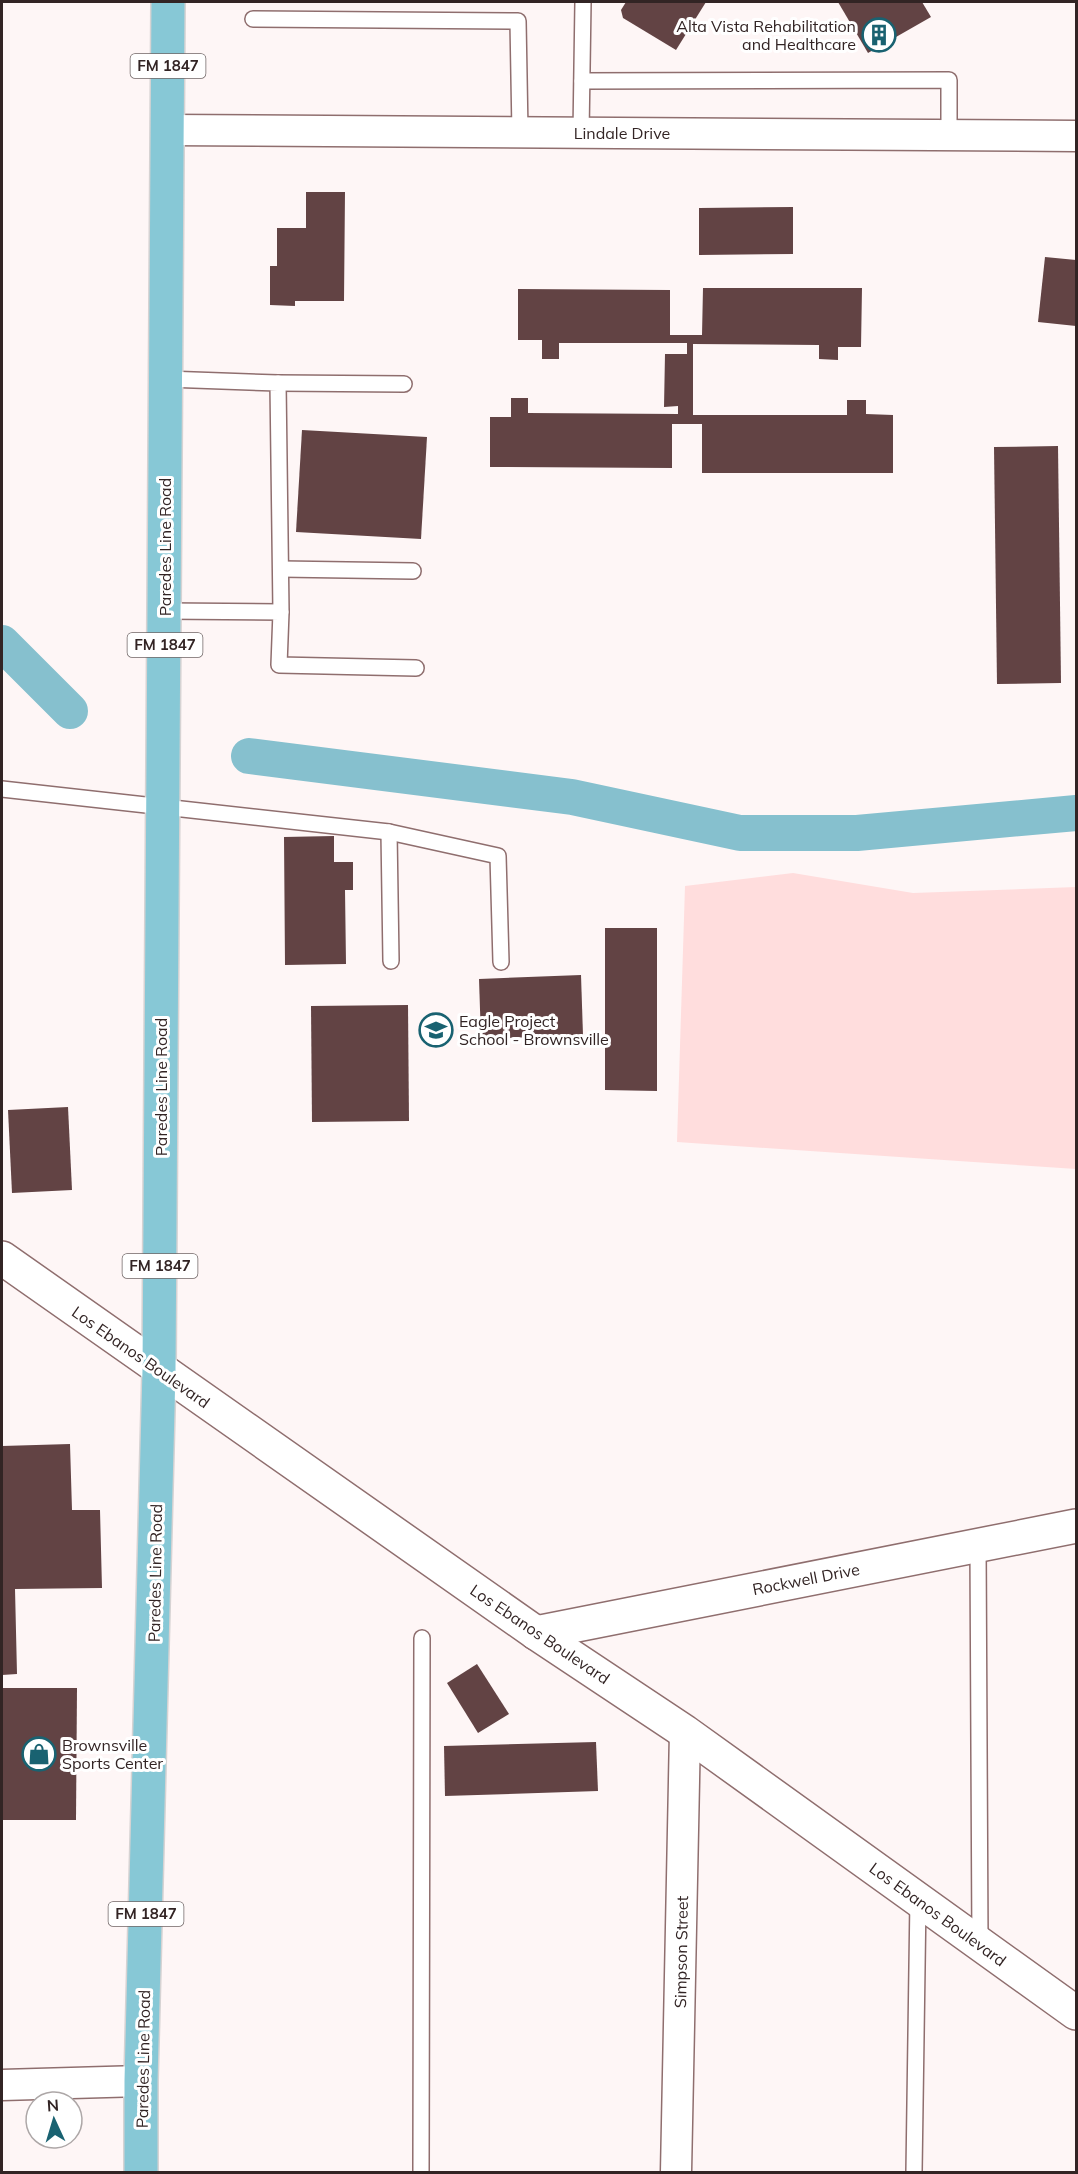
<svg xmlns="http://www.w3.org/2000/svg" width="1078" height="2174" font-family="Mulish,sans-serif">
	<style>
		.green { fill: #fdd }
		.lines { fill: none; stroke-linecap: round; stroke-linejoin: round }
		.canal { stroke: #86c0ce; stroke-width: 36 }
		.building { fill: #624344 }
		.service-casing { stroke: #8f6e6e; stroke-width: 18 }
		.minor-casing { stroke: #8f6e6e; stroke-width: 33 }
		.tertiary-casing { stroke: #8f6e6e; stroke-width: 36 }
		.primary-casing { stroke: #d6d3d3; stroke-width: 36 }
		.service { stroke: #fff; stroke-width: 15 }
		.minor { stroke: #fff; stroke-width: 30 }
		.tertiary { stroke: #fff; stroke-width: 33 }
		.primary { stroke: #87c8d6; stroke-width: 33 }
		.labels { text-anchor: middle; stroke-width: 6; stroke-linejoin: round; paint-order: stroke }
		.shield { fill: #fff; stroke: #706666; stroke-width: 1.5 }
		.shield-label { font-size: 15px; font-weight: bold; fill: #322424 }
		.poi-label { font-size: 16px; fill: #322424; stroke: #fff; text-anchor: start }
		.street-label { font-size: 16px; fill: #322424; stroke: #fff }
	</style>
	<rect width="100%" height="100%" fill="#fef6f6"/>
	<polygon class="green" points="793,873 913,893 1076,887 1076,1169 677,1142 685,886"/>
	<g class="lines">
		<g class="canal">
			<polyline points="2,643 70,711"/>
			<polyline points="249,756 572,797 740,833 857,833 1076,813"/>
		</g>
	</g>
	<g class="building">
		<polygon points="626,2 706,2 676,50 623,18 621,10"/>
		<polygon points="838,2 922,2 931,17 868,53"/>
		<polygon points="306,192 345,192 344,301 295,301 295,306 270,305 270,266 277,266 277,228 306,228"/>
		<polygon points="793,207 793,254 699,255 699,208"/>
		<polygon points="1045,257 1076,260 1076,326 1038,322"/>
		<polygon points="703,288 862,288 861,347 838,347 838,360 819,359 819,345 693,344 693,415 847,415 847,400 866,400 866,414 893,415 893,473 702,473 702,424 672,424 672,468 490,467 490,417 511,417 511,398 528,398 528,413 678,414 678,406 664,407 665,354 687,354 687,343 559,343 559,359 542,359 542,340 518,340 518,289 670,290 670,335 702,335"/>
		<polygon points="302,430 427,437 421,539 296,532"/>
		<polygon points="1058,446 1061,683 997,684 994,447"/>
		<polygon points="334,836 334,862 353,862 353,890 345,890 346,964 285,965 284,837"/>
		<polygon points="605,928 657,928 657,1091 605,1090"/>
		<polygon points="581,975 583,1035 481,1039 479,979"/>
		<polygon points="408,1005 409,1121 312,1122 311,1006"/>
		<polygon points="68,1107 72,1190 12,1193 8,1110"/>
		<polygon points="70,1444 72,1510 100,1510 102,1588 15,1589 17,1674 2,1675 2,1446"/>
		<polygon points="477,1664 509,1714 478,1733 447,1683"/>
		<polygon points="2,1688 77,1688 76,1820 2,1820"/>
		<polygon points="596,1742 598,1791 445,1796 444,1746"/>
	</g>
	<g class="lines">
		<g class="service-casing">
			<g id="service">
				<polyline points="253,19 518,21 520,132"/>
				<polyline points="582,81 949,80 949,135"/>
				<polyline points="581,133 583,2"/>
				<polyline points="166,379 278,383 281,612"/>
				<polyline points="278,383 404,384"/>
				<polyline points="281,569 413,571"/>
				<polyline points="165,611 281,612 279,665 416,668"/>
				<polyline points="2,789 389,832 498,856 501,962"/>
				<polyline points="389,832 391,961"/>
				<polyline points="978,1545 980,1944"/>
				<polyline points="421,2172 422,1638"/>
				<polyline points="914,2172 918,1899"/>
			</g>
		</g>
		<g class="minor-casing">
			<g id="minor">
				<polyline points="167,130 1076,136"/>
				<polyline points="2,2085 141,2081"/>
				<polyline points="676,2172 685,1732"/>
			</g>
		</g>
		<g class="tertiary-casing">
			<g id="tertiary">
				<polyline points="2,1258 536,1633 685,1732 1076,2013"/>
				<polyline points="536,1633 1076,1526"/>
			</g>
		</g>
		<g class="primary-casing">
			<polyline id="primary" points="141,2172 141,2081 159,1370 168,2"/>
		</g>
		<use href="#service" class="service"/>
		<use href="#minor" class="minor"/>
		<use href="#tertiary" class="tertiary"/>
		<use href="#primary" class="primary"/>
	</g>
	<defs>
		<g id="building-ring" transform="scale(1.725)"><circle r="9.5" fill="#fff" stroke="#196271" stroke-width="1.5"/><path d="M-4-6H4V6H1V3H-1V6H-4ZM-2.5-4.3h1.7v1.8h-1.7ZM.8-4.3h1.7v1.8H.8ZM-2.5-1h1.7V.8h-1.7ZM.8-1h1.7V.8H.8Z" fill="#196271"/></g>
		<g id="school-ring" transform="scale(1.725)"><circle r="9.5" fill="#fff" stroke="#196271" stroke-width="1.5"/><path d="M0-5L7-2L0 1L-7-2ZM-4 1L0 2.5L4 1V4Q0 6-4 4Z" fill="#196271"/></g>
		<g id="shop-ring" transform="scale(1.725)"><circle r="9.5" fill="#fff" stroke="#196271" stroke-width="1.5"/><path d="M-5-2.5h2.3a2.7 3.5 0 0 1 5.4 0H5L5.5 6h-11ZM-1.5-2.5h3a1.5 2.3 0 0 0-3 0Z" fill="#196271"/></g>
	</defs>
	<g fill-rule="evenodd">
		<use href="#building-ring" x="879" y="35"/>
		<use href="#school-ring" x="436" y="1030"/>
		<use href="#shop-ring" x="39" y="1754"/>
	</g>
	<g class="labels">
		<g class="shield">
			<rect x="130.5" y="54" width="75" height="24" rx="4.5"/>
			<rect x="127.5" y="633" width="75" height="24" rx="4.5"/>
			<rect x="122.5" y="1254" width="75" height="24" rx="4.5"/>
			<rect x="108.5" y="1902" width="75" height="24" rx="4.5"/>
		</g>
		<g class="shield-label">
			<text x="168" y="71">FM 1847</text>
			<text x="165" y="650">FM 1847</text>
			<text x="160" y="1271">FM 1847</text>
			<text x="146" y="1919">FM 1847</text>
		</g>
		<g class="poi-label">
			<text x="856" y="32" text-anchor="end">Alta Vista Rehabilitation<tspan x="856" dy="18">and Healthcare</tspan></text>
			<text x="459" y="1027">Eagle Project<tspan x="459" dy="18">School - Brownsville</tspan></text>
			<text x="62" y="1751">Brownsville<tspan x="62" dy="18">Sports Center</tspan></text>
		</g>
		<g class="street-label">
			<text x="622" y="139">Lindale Drive</text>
			<text transform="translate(165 547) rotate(-90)" y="6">Paredes Line Road</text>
			<text transform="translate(161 1087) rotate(-90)" y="6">Paredes Line Road</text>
			<text transform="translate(141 1357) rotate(35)" y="6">Los Ebanos Boulevard</text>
			<text transform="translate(155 1573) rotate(-89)" y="6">Paredes Line Road</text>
			<text transform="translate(806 1579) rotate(-11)" y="6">Rockwell Drive</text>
			<text transform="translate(540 1634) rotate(34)" y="6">Los Ebanos Boulevard</text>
			<text transform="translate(938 1914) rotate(36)" y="6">Los Ebanos Boulevard</text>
			<text transform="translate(681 1952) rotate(-89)" y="6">Simpson Street</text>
			<text transform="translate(143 2059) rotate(-89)" y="6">Paredes Line Road</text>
		</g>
	</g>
	<rect width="1078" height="2174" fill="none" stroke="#322424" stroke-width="6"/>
	<g transform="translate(54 2120) rotate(356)"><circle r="28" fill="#ffffff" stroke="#ada7a7" stroke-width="1.5"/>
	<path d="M0-4.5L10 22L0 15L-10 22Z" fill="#196271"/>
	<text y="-9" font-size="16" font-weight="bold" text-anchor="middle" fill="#322424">N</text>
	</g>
</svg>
